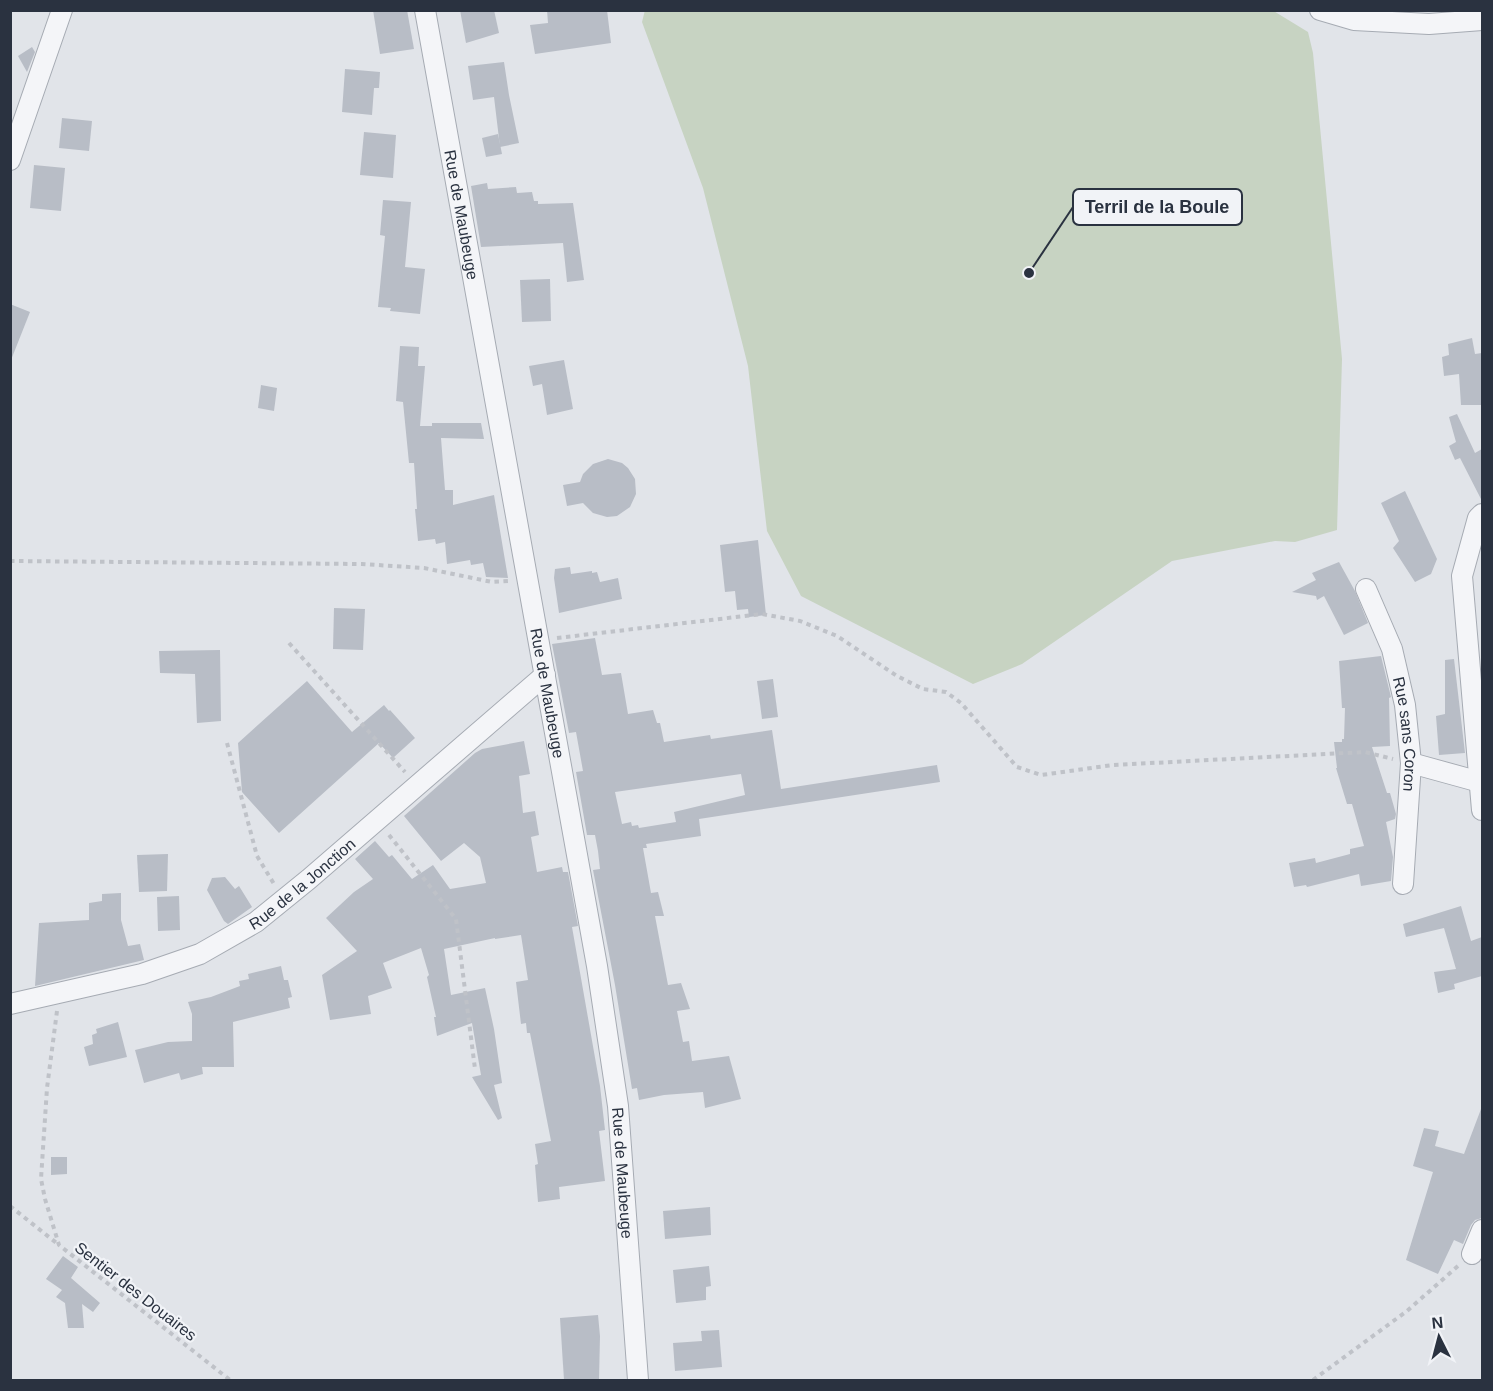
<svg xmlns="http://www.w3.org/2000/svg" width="1493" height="1391" font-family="Arial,sans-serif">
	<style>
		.green { fill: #c7d3c2 }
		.building { fill: #b8bdc6; fill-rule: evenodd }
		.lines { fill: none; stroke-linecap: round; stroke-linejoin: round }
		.minor-casing { stroke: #a6abb3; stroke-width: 22 }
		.path { stroke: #bfc2c8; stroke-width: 4; stroke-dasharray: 4.5 4.5; stroke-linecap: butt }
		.minor { stroke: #f4f5f8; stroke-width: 20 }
		.labels { text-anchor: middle; stroke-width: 4.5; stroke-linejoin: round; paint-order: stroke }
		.street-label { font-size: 16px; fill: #2a3240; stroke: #f1f3f7 }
		.leader { fill: none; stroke: #2a3240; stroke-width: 2 }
		.callout-dot { fill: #2a3240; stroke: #f1f3f7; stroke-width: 2 }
		.callout { fill: #f1f3f7; stroke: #2a3240; stroke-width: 2 }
		.callout-label { font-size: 18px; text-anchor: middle; font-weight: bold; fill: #2a3240 }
	</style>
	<rect width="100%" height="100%" fill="#e1e4e9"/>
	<polygon class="green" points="645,10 1272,10 1308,32 1313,53 1342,359 1337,530 1295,542 1275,541 1172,561 1022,664 973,684 801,596 767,531 748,366 703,188 642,22"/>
	<g class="building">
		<polygon points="373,10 407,10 414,49 380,54"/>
		<polygon points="460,10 494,10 499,33 466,43"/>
		<polygon points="547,10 607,10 611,43 535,54 530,25 548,23"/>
		<polygon points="32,47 35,52 27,72 18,56"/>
		<polygon points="504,62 509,95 519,143 500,147 494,97 473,100 468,66"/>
		<polygon points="345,69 380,72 379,88 374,88 372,115 342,112"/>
		<polygon points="62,118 92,121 89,151 59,148"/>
		<polygon points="364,132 396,135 393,178 360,175"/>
		<polygon points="498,134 502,154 486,157 482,138"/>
		<polygon points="34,165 65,168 61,211 30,208"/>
		<polygon points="487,183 488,189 516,187 517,193 532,192 534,201 538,201 538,204 573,203 584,280 567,282 563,243 481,247 471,186"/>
		<polygon points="383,200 411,202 405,267 425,269 420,314 390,311 391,308 378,307 385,236 380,235"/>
		<polygon points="550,279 551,321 522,322 520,280"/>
		<polygon points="10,304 30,312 11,360 10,359"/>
		<polygon points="1472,338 1475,354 1482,353 1482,405 1461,405 1459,374 1444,376 1442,357 1449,355 1448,344"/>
		<polygon points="400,346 419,347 418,366 425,366 420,426 432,426 432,423 481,423 484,439 441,438 445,490 453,490 453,505 494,495 508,578 486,577 483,563 471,565 470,560 447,564 445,542 436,544 435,539 418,541 415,509 417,509 414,463 409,463 403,402 396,401"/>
		<polygon points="564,360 573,409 547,415 542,384 533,386 529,366"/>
		<polygon points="261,385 277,388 274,411 258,408"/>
		<polygon points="1457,414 1475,453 1482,449 1482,501 1460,458 1455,460 1449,446 1456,442 1449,417"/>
		<polygon points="608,459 622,463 628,468 635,479 636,494 630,507 617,516 607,517 593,513 583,503 567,506 563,485 580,482 583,474 593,464"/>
		<polygon points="1405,491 1437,559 1431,574 1415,582 1393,548 1399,541 1381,503"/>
		<polygon points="758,540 766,615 749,617 748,609 737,610 735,591 725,592 720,545"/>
		<polygon points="1339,562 1355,591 1368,623 1344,635 1324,596 1317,600 1316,596 1292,592 1316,580 1312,573"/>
		<polygon points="570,567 571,574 592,571 592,573 597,572 600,582 618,578 622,599 559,613 554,578 555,569"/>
		<polygon points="334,608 365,609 363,650 333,649"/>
		<path d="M595 638 602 675 621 673 628 714 653 710 657 723H660L664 742 710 735 711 739 772 730 781 789 937 765 940 782 699 819 701 836 646 844 647 848H643L651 893 658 892 664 916H655L668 985 681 983 690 1009 677 1011 683 1042 689 1041 692 1061 729 1056 741 1099 705 1108 703 1092 664 1095 639 1100 637 1088 632 1089 615 985 593 870 600 869 598 851 595 835H587L576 772 583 771 576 732 569 733 552 644ZM741 774 745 795 674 812 676 822 639 828 638 825 632 826 631 822 622 824 615 792Z"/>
		<polygon points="220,650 221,721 197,723 195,674 160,673 159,651"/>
		<polygon points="1381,656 1391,697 1389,698 1390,746 1372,747 1387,793 1390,793 1396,814 1395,819 1386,822 1393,857 1391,881 1361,886 1359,874 1307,887 1306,885 1294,887 1289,863 1315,858 1316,863 1350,854 1350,849 1364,846 1352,804 1347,804 1336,768 1337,768 1334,742 1342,742 1342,739 1344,739 1345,708 1342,708 1339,661"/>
		<polygon points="1454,659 1465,753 1439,755 1436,716 1445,714 1445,660"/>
		<polygon points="773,679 778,717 762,719 757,681"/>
		<polygon points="307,681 352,732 384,705 389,711 390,710 415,738 393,758 379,743 279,833 242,792 238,743"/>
		<polygon points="524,741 530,774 519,776 523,813 535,811 539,835 531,837 537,872 562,867 563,872 568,872 578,926 572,927 600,1086 605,1130 599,1131 605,1181 559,1187 560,1199 538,1202 535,1165 538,1164 535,1144 551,1141 530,1033 527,1033 526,1023 521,1024 516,982 528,980 521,935 495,939 495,938 444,949 451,995 485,988 494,1029 502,1083 494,1085 502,1118 498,1120 472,1077 481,1075 472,1023 437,1036 434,1017 436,1017 427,977 429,975 421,948 383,963 392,988 368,996 371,1014 330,1020 322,975 357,951 326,918 354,892 373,879 355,859 375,841 389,857 392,855 412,879 433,865 450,889 486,883 480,857 464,843 441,861 404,816 475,753 482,749"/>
		<polygon points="168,854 167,891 139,892 137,855"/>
		<polygon points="225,877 235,889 239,886 252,907 228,924 224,921 207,890 212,878"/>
		<polygon points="121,893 121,920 128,946 140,944 144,960 35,986 39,923 89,920 89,903 102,901 102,894"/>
		<polygon points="179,896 180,930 158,931 157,897"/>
		<polygon points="1461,906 1471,941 1482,937 1482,976 1454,984 1455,989 1438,993 1434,972 1456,969 1444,928 1406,937 1403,924"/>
		<polygon points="281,966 284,980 288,980 292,997 288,998 290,1008 233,1022 234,1067 202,1067 203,1074 181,1080 179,1073 144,1083 135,1050 168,1042 192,1041 192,1014 188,1002 211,997 240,986 239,981 249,979 248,974"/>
		<polygon points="118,1022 127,1057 89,1066 84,1047 93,1044 92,1035 97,1033 96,1029"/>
		<polygon points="1481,1109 1482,1218 1475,1220 1471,1225 1463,1244 1454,1240 1438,1274 1406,1260 1433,1172 1413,1166 1424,1128 1439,1131 1435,1146 1464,1154"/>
		<polygon points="51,1157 67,1157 67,1174 51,1175"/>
		<polygon points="710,1207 711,1235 665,1239 663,1211"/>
		<polygon points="63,1256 78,1267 71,1278 100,1303 93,1312 82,1304 84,1328 68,1328 65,1303 56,1297 62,1290 46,1279"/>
		<polygon points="709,1266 711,1286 706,1287 706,1300 676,1303 673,1270"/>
		<polygon points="598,1315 600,1336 599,1380 564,1380 560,1318"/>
		<polygon points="719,1330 722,1367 675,1371 673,1343 702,1341 701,1331"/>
	</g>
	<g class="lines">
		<g class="minor-casing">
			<g id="minor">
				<path id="s1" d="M425 10 597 966 618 1106 638 1380"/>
				<polyline points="1320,10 1354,20 1429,24 1482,20"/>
				<polyline points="10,160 62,10"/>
				<polyline points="1482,514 1478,518 1462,576 1482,810"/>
				<path id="s2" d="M1366 589 1392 649 1405 705 1411 763 1403 884"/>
				<polyline points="1411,763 1480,782"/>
				<path id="s3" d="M10 1004 142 974 200 954 256 922 309 879 545 675"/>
				<polyline points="1472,1254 1482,1230"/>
			</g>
		</g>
		<g class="path">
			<polyline points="10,561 362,564 424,568 492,582 509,581"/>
			<polyline points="557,638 762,614 800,621 837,636 897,676 923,689 946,692 961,703 1017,767 1041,775 1113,765 1365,752 1393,759"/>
			<polyline points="289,643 405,772"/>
			<polyline points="227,743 257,856 274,884"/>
			<polyline points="389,835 456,919 475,1069"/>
			<polyline points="57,1011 47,1088 41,1179 45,1199 59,1245 230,1380"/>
			<polyline points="10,1206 59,1245"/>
			<polyline points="1313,1380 1407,1311 1458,1266"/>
		</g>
		<use href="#minor" class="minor"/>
	</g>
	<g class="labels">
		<g class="street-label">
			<text dy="6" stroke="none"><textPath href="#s1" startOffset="208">Rue de Maubeuge</textPath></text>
			<text dy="6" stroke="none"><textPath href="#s1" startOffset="694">Rue de Maubeuge</textPath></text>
			<text dy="6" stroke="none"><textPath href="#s2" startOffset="152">Rue sans Coron</textPath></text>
			<text dy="6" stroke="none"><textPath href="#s3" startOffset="321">Rue de la Jonction</textPath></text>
			<text dy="6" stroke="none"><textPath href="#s1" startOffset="1180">Rue de Maubeuge</textPath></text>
			<text transform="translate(136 1291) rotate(38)" y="6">Sentier des Douaires</text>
		</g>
	</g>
	<path class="leader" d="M1029 273L1073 207"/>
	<circle class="callout-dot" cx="1029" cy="273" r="6"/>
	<rect class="callout" x="1073" y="189" width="169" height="36" rx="6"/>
	<g class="callout-label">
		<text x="1157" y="213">Terril de la Boule</text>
	</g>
	<rect width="1493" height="1391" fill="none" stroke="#2a3240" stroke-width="24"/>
	<g transform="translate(1439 1337) rotate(354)" stroke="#f1f3f7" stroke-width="4.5" paint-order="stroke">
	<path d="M0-4.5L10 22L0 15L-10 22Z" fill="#2a3240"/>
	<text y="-9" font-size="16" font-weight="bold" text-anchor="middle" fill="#2a3240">N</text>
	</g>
</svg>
